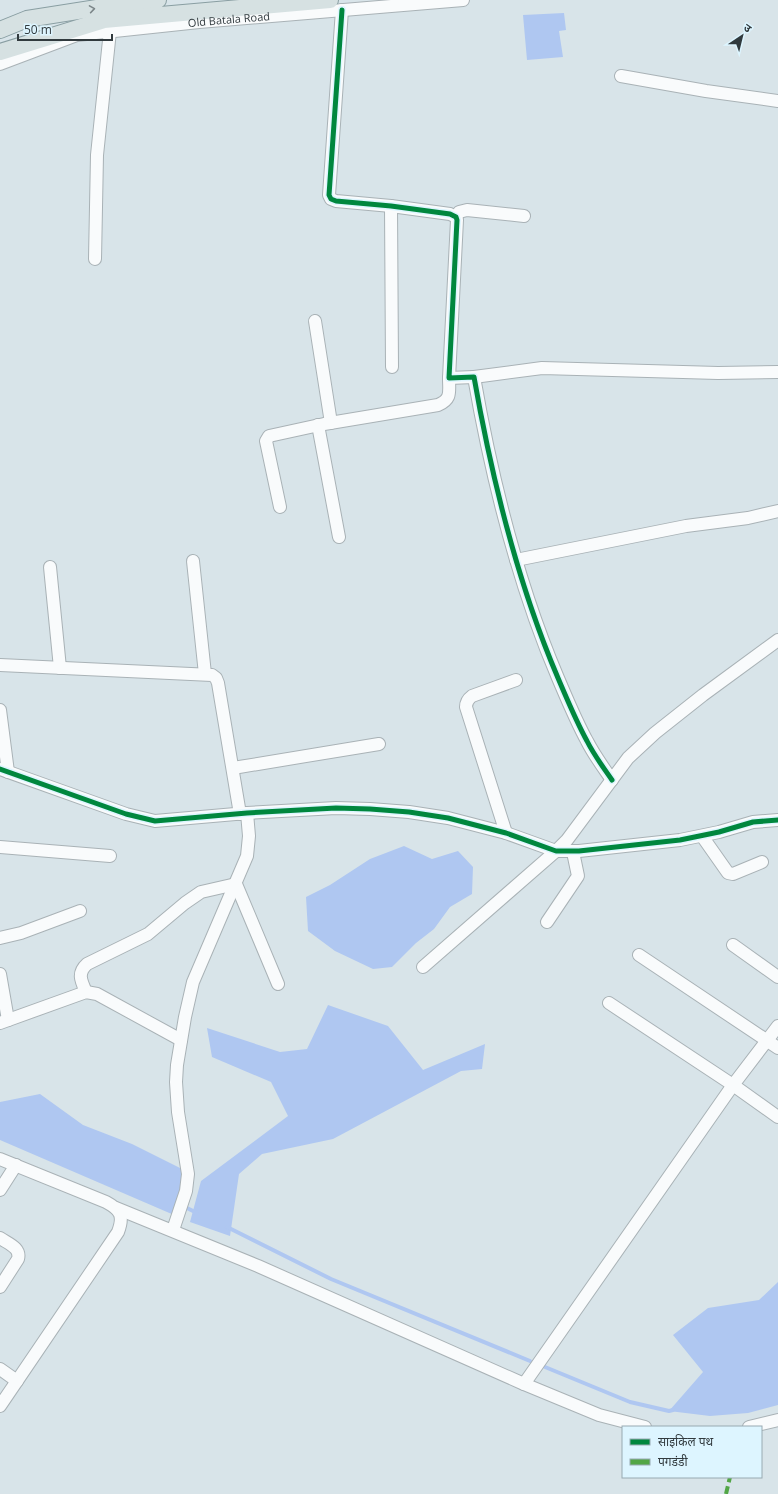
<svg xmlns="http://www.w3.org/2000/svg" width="778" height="1494" font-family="'Open Sans','Noto Sans Devanagari',sans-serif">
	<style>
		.water { fill: #afc7f1 }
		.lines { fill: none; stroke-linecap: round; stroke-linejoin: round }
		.stream { stroke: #afc7f1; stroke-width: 4 }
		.minor-casing { stroke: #a9b2b6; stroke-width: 14 }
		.major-casing { stroke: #899ea2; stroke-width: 18 }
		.minor { stroke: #f9fbfc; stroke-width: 12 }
		.major { stroke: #d6e1e2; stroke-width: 16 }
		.quiet { stroke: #52a646; stroke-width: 4; stroke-dasharray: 8 4; stroke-linecap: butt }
		.cycleway-casing { stroke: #ddf5ff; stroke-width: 8 }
		.cycleway { stroke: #00873e; stroke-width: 5 }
		.oneway { stroke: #7b8588 }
		.labels { text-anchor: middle; stroke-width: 3; stroke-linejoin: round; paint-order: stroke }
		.street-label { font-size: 11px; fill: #313a3e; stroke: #ddf5ff }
	</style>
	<rect width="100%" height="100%" fill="#d8e4e9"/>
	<g class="water">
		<polygon points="564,13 566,30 559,31 563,57 527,60 523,15"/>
		<polygon points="404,846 432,859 458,851 473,867 472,894 450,907 434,929 416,943 392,967 373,969 335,951 308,931 306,897 330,885 370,859"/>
		<polygon points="328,1005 388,1026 423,1070 485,1044 482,1069 461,1071 333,1139 262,1154 239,1174 230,1236 190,1222 201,1181 288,1116 271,1082 212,1057 207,1028 280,1052 307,1049"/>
		<polygon points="40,1094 83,1125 132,1144 184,1170 174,1215 0,1140 0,1102"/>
		<polygon points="778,1282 778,1405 748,1413 710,1416 669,1411 703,1372 673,1335 708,1308 759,1300"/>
	</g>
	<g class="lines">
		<g class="stream">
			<polyline points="187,1208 197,1213"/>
			<polyline points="227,1227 331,1279 530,1361"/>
			<polyline points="545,1367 630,1402 669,1411 673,1410"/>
		</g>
		<g class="minor-casing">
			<g id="minor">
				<path d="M342 10 329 195 331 199 336 201 391 206 450 214 456 217 457 220 449 378 474 377C492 480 517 582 558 678 567 699 576 721 587 741 594 755 603 767 612 780"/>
				<path id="s1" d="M0 64 77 35 199 22 463 0"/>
				<polyline points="621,76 706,91 778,101"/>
				<polyline points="391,206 392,367"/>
				<polyline points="456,217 459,212 467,210 524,216"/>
				<polyline points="95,259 97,155 110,31"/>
				<polyline points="315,321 331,423"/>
				<polyline points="474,377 542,368 718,373 778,372"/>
				<polyline points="318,425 339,537"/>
				<path d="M280 507 266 441 269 436 324 424 438 405C452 399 449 392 449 378"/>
				<polyline points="516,560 686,526 748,518 778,511"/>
				<polyline points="193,561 205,674"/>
				<polyline points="50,567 60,668"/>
				<polyline points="0,665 212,675 216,678 218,683 240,814"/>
				<polyline points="0,710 8,772"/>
				<polyline points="233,768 379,744"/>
				<polyline points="0,769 126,814 155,821 247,813 336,808 370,809 409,812 448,818 506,833 556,851 579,851 680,840 719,832 753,822 778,820"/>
				<path d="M506 833 466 707C466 702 468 699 472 696L516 680"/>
				<polyline points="702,836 728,873 733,874 762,862"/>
				<polyline points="0,847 110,856"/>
				<polyline points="547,922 578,876 573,852"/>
				<polyline points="0,938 21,933 80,911"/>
				<polyline points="733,945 778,977"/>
				<polyline points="639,955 778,1048"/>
				<polyline points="423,967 556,851 567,840 628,758 655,733 703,695 778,640"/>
				<polyline points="0,974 8,1020"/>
				<path d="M86 992C81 981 77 973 87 964L148 934 185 903 201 892 236 884 278 984"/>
				<polyline points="609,1003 733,1085 778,1117"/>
				<polyline points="0,1023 86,992 97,994 181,1040"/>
				<path d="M0 1159 106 1202C121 1210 124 1216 118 1232L0 1406"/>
				<polyline points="0,1190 16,1165"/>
				<polyline points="116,1208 258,1266 524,1384 599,1415 645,1427"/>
				<polyline points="173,1230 186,1191 188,1174 178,1112 176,1082 177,1065 185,1017 193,982 247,856 249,836 247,813"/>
				<path d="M0 1238C9 1244 21 1248 18 1259L0 1287"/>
				<polyline points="0,1369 17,1381"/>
				<polyline points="524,1384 733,1085 778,1026"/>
				<polyline points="749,1427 778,1420"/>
			</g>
		</g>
		<g class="major-casing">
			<g id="major">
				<polyline points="0,30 27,19 128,3 158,0"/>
				<polyline points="0,52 104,20 330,0"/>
			</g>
		</g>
		<use href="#minor" class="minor"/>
		<use href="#major" class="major"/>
		<polyline class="quiet" points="726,1494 730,1477"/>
		<g class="cycleway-casing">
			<g id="cycleway">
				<path d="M342 10 329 195 331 199 336 201 391 206 450 214 456 217 457 220 449 378 474 377C492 480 517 582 558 678 567 699 576 721 587 741 594 755 603 767 612 780"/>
				<polyline points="0,769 126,814 155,821 247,813 336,808 370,809 409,812 448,818 506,833 556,851 579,851 680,840 719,832 753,822 778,820"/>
			</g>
		</g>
		<use href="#cycleway" class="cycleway"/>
	</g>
	<defs><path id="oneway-chevron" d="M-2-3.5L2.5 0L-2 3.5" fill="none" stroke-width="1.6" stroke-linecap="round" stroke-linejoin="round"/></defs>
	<use class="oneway" href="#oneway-chevron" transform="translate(92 9) rotate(-9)"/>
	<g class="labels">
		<g class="street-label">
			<text dy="4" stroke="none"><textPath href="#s1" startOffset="235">Old Batala Road</textPath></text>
		</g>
	</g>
	<rect x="622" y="1426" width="140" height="52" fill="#ddf5ff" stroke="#98aab2"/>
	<rect x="630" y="1439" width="20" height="6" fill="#00873e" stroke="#98aab2"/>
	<text x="658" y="1446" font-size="12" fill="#313a3e">साइकिल पथ</text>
	<rect x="630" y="1459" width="20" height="6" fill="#52a646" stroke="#98aab2"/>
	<text x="658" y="1466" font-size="12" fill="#313a3e">पगडंडी</text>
	<g transform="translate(742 36) rotate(35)" stroke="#ddf5ff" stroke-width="3" paint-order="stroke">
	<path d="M0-3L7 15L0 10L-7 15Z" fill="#313a3e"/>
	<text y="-6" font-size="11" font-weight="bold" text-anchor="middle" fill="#313a3e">उ</text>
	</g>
	<path d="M18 34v6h94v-6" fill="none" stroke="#313a3e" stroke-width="2"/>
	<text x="24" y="34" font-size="12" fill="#313a3e" stroke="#ddf5ff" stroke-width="3" paint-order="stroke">50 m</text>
</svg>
